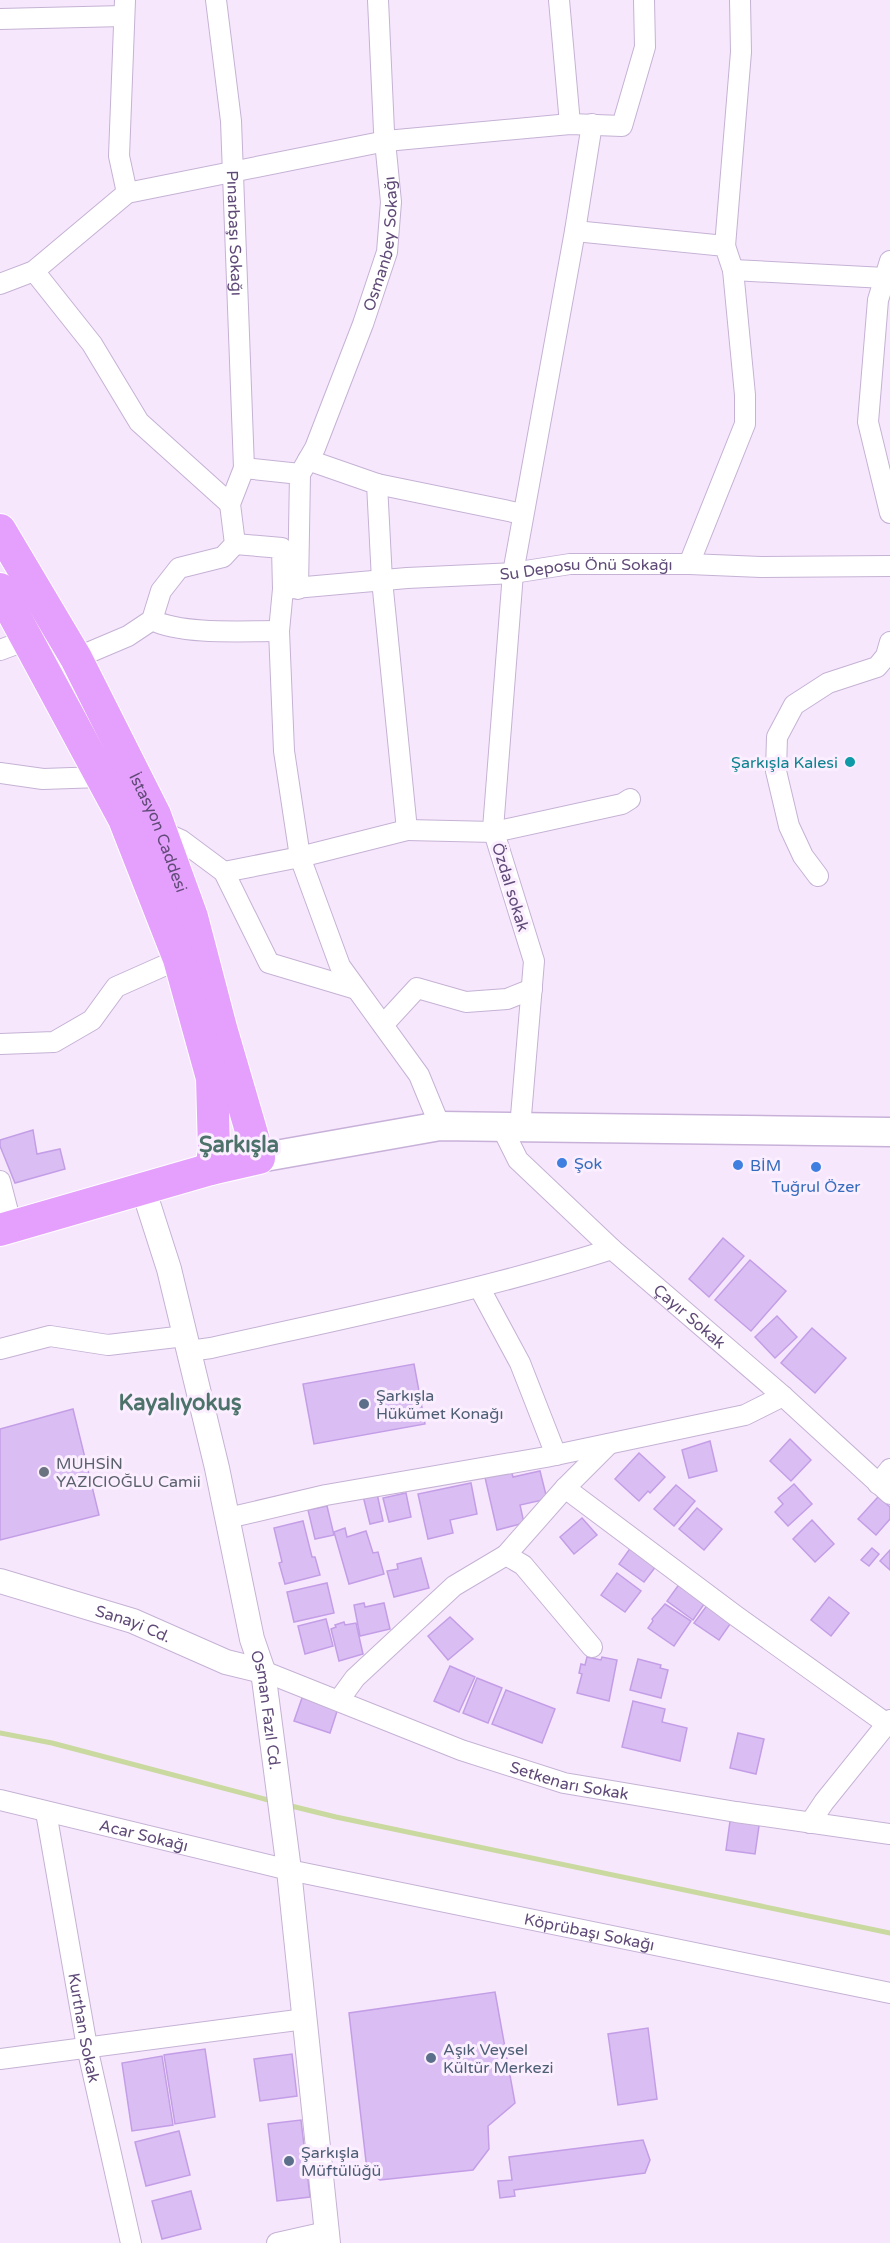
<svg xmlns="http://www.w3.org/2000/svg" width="890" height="2243" font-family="'Varela Round',sans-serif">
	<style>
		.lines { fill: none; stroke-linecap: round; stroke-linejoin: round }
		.stream { stroke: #c9d9a0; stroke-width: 5 }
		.building { fill: #dabef3; stroke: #c39ee6; stroke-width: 1.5 }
		.minor-casing { stroke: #c5b2d4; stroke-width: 22 }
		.tertiary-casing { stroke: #c5b2d4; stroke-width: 26 }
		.secondary-casing { stroke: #c8b1d9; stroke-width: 31 }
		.primary-casing { stroke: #fff; stroke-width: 34 }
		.minor { stroke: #fff; stroke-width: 20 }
		.tertiary { stroke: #fff; stroke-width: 24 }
		.secondary { stroke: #fff; stroke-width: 28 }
		.primary { stroke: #e59ffc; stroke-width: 32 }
		.culture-dot { fill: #0f9aa8; stroke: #faeeff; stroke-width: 2 }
		.shop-dot { fill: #3f7fe0; stroke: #faeeff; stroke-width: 2 }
		.service-dot { fill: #5c6f8a; stroke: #faeeff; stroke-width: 2 }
		.worship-dot { fill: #6b7280; stroke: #faeeff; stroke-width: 2 }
		.labels { text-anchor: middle; stroke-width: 6; stroke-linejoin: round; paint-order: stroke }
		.street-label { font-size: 16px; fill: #604a78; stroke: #faeeff }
		.culture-label { font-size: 16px; fill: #0d838f; stroke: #faeeff; text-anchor: end }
		.shop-label { font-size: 16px; fill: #366cbe; stroke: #faeeff; text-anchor: start }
		.service-label { font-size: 16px; fill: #4e5e75; stroke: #faeeff; text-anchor: start }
		.worship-label { font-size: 16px; fill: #5b616d; stroke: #faeeff; text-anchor: start }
		.district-label { font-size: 22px; font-weight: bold; fill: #4c726a; stroke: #faeeff }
	</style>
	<rect width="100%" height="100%" fill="#f7e7fd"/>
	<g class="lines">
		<g class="stream">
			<polyline points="0,1733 52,1743 272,1801"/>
			<polyline points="287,1805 336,1817 890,1933"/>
		</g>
	</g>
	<g class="building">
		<polygon points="33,1130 37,1154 60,1149 65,1169 15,1183 0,1146 0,1140"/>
		<polygon points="723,1238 744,1256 709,1297 689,1279"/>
		<polygon points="750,1260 786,1291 751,1331 715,1300"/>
		<polygon points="777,1316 797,1337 775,1358 755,1337"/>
		<polygon points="812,1328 846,1358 815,1393 781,1363"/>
		<polygon points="414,1364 425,1424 314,1444 303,1384"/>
		<polygon points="73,1409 99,1515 0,1540 0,1429"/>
		<polygon points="790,1439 811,1460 791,1481 770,1461"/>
		<polygon points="710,1441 717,1471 689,1478 682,1450"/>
		<polygon points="639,1453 665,1477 650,1493 648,1491 639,1501 615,1479"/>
		<polygon points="510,1466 513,1477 540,1471 547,1499 520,1505 524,1523 497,1530 484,1473"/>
		<polygon points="471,1483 477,1514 450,1520 453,1533 428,1539 418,1494"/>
		<polygon points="794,1484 812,1504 788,1526 775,1512 783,1504 778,1498"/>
		<polygon points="676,1485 695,1501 674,1526 654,1509"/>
		<polygon points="376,1489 383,1521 370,1524 362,1492"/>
		<polygon points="406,1493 411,1517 389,1522 383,1498"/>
		<polygon points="878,1497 890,1507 890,1519 876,1535 858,1519"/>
		<polygon points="327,1506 334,1535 315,1539 308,1510"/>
		<polygon points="697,1508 722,1529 704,1550 679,1529"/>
		<polygon points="582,1518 597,1535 574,1554 560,1537"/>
		<polygon points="812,1520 834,1544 815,1562 793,1539"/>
		<polygon points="303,1521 312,1557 315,1557 320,1575 285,1584 279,1563 282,1562 274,1528"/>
		<polygon points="345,1528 347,1537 366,1531 373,1553 378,1552 384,1574 349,1584 334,1532"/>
		<polygon points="634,1543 660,1561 644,1582 619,1564"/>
		<polygon points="872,1548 879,1554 869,1566 861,1560"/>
		<polygon points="890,1550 890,1570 880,1561"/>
		<polygon points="421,1558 429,1588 394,1597 387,1571 398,1569 397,1564"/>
		<polygon points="617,1573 641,1591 625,1612 601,1595"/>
		<polygon points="683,1579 709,1597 693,1620 667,1601"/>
		<polygon points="327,1583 334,1613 294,1622 287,1592"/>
		<polygon points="829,1597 849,1613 831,1636 811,1620"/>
		<polygon points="711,1600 735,1617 719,1640 694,1623"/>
		<polygon points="364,1603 365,1607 384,1603 390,1629 360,1636 354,1605"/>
		<polygon points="665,1604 691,1621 674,1646 648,1628 653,1621 652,1619"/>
		<polygon points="450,1617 473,1639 448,1660 428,1636"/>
		<polygon points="326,1619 333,1646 305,1654 298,1626"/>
		<polygon points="344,1622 345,1625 356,1623 363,1654 339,1661 331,1629 336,1627 335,1625"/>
		<polygon points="587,1657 601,1660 602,1657 617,1660 609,1701 577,1693 582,1674 579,1673 581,1664 585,1665"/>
		<polygon points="638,1659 661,1665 660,1668 668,1670 661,1698 630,1690"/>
		<polygon points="450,1666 475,1677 459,1712 434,1701"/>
		<polygon points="477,1678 502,1688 488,1723 463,1713"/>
		<polygon points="506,1690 555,1709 542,1743 492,1724"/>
		<polygon points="308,1694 340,1702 330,1733 294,1721 302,1698 306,1699"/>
		<polygon points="633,1701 665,1709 662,1722 687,1728 680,1761 622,1747"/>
		<polygon points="738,1733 764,1739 756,1774 730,1768"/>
		<polygon points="731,1814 760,1819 755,1854 726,1850"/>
		<polygon points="495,1992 515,2103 488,2126 489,2149 473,2170 380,2180 367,2170 349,2013"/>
		<polygon points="648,2028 657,2099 618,2105 608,2034"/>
		<polygon points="205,2049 215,2117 175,2124 164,2055"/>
		<polygon points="292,2054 297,2096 260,2101 254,2059"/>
		<polygon points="162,2056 173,2125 132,2131 122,2063"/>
		<polygon points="301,2120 310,2197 277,2201 268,2124"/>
		<polygon points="179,2131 190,2175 146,2186 135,2142"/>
		<polygon points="643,2140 650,2160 645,2173 514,2190 515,2196 500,2198 498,2181 512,2180 509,2157"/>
		<polygon points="191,2191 201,2229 162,2239 152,2201"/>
	</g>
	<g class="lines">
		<g class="minor-casing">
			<g id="minor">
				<polyline points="125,0 119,156 127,193"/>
				<path id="s1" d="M216 0 231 121 244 468"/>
				<polyline points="559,0 570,124"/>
				<polyline points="0,19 124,16"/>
				<polyline points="575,231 725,246 733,270 745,395 745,424 689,564"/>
				<polyline points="725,246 741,52 740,0"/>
				<polyline points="890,261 878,300 868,422 890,513"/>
				<polyline points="733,270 885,278"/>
				<polyline points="34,271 92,344 139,422 230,504"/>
				<polyline points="0,284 34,271 127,193 386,141 570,124 622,126 645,47 644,0"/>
				<path id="s2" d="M300 474 315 448 363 324 387 252 391 202 384 131 378 0"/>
				<polyline points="377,484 523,514"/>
				<polyline points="235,544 282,548 283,589 279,631 284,751 300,857 340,966 419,1075 440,1126"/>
				<path id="s3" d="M283 589 407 578 513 573 570 564H689L761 567 890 566"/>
				<path d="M152 620C183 635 243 631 279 631"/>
				<polyline points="0,650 27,640"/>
				<polyline points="76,658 128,636 152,620 161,591 179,568 223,557 235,544 230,504 244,468 300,474 298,589"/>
				<polyline points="0,773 43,779 101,777"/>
				<polyline points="407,830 494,832 622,804 630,799"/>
				<polyline points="161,831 181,840 224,872 269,963 356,989"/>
				<polyline points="224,872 300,857 407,830 382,580 377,484 308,460"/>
				<polyline points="818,876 803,856 789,826 776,771 777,737 794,705 828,683 877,667 886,656 890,642"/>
				<polyline points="383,1025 417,988 466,1002 507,999 532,989"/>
				<polyline points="0,1044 54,1042 92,1020 116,987 179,959"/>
				<path id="s4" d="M502 1128 518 1160 612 1249 783 1396 890 1494"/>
				<polyline points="520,1128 534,961 493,829 513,573 575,231 592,124"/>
				<polyline points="0,1181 12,1227"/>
				<polyline points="479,1287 520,1363 556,1455"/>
				<polyline points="0,1349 50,1336 108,1345 185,1336"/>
				<path d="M189 1351 211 1348C345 1318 481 1291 612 1249"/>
				<polyline points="878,1484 890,1469"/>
				<polyline points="565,1488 736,1616 887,1724"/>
				<polyline points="228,1518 326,1495 546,1457 745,1415 783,1396"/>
				<polyline points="506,1555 523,1565 592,1647"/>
				<path id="s5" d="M263 1671 461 1750 564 1783 736 1812 890 1834"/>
				<polyline points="339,1700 355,1678 454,1586 506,1555 565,1488 609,1444"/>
				<path id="s6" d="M0 1800 289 1870 890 1993"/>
				<path id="s7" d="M46 1812 87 2047 131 2243"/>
				<polyline points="810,1823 824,1802 890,1720"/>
				<polyline points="0,2059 305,2019"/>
				<polyline points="277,2243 326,2232"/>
			</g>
		</g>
		<g class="tertiary-casing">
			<g id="tertiary">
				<path id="s8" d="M143 1188 169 1269 217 1468 252 1639 263 1671 289 1870 328 2243"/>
				<path id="s9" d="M0 1581 133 1621 226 1662 263 1671"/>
			</g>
		</g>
		<g class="secondary-casing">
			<polyline id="secondary" points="259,1158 440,1126 890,1132"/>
		</g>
		<g class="primary-casing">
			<g id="primary">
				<path id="s10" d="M0 530 76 658 155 815 192 917 221 1028 259 1158 211 1169 0 1230"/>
				<polyline points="0,589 124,819 179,959 212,1078 214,1150 211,1169"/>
			</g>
		</g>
		<use href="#minor" class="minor"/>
		<use href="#tertiary" class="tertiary"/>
		<use href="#secondary" class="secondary"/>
		<use href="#primary" class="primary"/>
	</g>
	<circle class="culture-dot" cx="850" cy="762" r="6"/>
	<g class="shop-dot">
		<circle cx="562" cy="1163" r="6"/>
		<circle cx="738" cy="1165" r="6"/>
		<circle cx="816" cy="1167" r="6"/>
	</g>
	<g class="service-dot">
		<circle cx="364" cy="1404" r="6"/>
		<circle cx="431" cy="2058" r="6"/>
		<circle cx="289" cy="2161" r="6"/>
	</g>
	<circle class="worship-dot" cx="44" cy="1472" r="6"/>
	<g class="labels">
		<g class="street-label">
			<text dy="6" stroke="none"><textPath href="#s1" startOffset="234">Pınarbaşı Sokağı</textPath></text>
			<text dy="6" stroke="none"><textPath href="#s2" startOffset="246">Osmanbey Sokağı</textPath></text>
			<text dy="6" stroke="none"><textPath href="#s3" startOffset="304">Su Deposu Önü Sokağı</textPath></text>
			<text dy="6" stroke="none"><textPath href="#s10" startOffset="342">İstasyon Caddesi</textPath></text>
			<text transform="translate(511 887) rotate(73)" y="6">Özdal sokak</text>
			<text dy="6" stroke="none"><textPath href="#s4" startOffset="268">Çayır Sokak</textPath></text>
			<text dy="6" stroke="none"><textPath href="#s9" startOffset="140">Sanayi Cd.</textPath></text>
			<text dy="6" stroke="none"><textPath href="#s8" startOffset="537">Osman Fazıl Cd.</textPath></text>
			<text dy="6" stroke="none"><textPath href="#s5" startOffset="326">Setkenarı Sokak</textPath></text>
			<text dy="6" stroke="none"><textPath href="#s6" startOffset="148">Acar Sokağı</textPath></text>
			<text dy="6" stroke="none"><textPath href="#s6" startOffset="604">Köprübaşı Sokağı</textPath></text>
			<text dy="6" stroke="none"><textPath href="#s7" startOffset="219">Kurthan Sokak</textPath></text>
		</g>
		<g class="culture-label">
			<text x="838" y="768">Şarkışla Kalesi</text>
		</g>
		<g class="shop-label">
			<text x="574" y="1169">Şok</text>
			<text x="750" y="1171">BİM</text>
			<text x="816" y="1192" text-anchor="middle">Tuğrul Özer</text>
		</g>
		<g class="service-label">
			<text x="376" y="1401">Şarkışla<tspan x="376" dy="18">Hükümet Konağı</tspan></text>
			<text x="443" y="2055">Aşık Veysel<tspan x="443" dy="18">Kültür Merkezi</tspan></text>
			<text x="301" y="2158">Şarkışla<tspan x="301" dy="18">Müftülüğü</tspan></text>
		</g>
		<g class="worship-label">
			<text x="56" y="1469">MUHSİN<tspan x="56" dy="18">YAZICIOĞLU Camii</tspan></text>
		</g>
		<g class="district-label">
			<text x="239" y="1152">Şarkışla</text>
			<text x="180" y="1410">Kayalıyokuş</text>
		</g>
	</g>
</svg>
